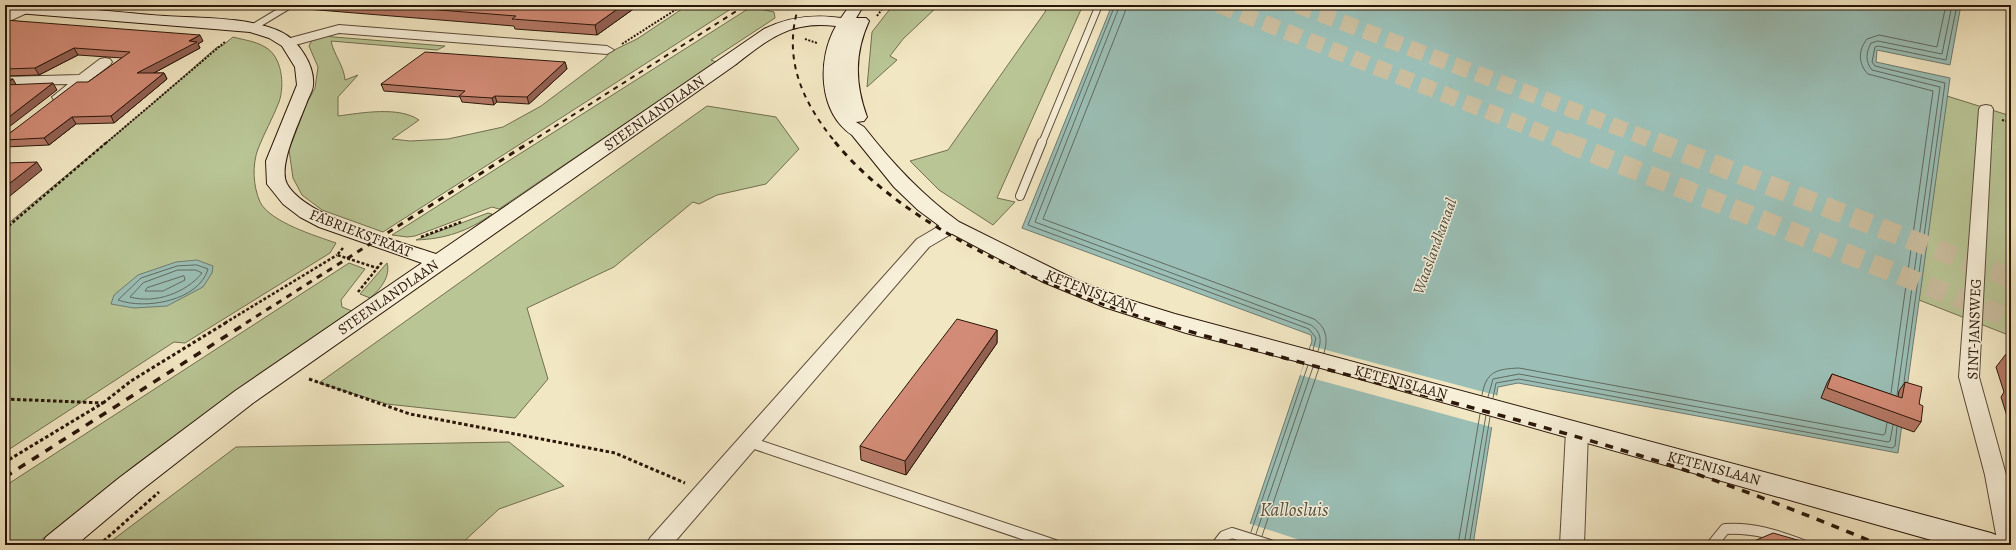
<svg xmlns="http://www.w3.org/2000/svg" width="2016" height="550" font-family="Alegreya,serif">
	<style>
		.green { fill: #b9c595; stroke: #726e4f }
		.water { fill: #9bbfb6; stroke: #6e7b71 }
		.pier { fill: #f2e7c3 }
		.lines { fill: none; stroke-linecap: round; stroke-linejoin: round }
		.shore { stroke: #626a60; stroke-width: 1 }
		.motorway-tunnel-far1 { stroke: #cabd9e; stroke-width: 16; stroke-dasharray: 16 8; stroke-linecap: butt }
		.motorway-tunnel { stroke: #cabd9e; stroke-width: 20; stroke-dasharray: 20 10; stroke-linecap: butt }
		.service-far2-casing { stroke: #5c4a38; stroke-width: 8 }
		.service-far1-casing { stroke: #5c4a38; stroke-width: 10 }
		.service-casing { stroke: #5c4a38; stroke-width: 12 }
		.minor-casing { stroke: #5c4a38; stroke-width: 2 }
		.secondary-casing { stroke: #2a1609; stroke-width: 2 }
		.path-far2 { stroke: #2a1609; stroke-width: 2; stroke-dasharray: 2 1.5; stroke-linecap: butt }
		.path-far1 { stroke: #2a1609; stroke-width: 2.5; stroke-dasharray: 3 2; stroke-linecap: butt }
		.path { stroke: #2a1609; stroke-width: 3; stroke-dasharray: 3.5 2.5; stroke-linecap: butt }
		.service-far2 { stroke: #f7efd8; stroke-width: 6 }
		.service-far1 { stroke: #f7efd8; stroke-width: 8 }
		.service { stroke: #f7efd8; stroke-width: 10 }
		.minor { fill: #f7efd8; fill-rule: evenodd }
		.secondary { fill: #f7efd8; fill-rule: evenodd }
		.rail-far2 { stroke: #2a1609; stroke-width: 2; stroke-dasharray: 5 5; stroke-linecap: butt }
		.rail-far1 { stroke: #2a1609; stroke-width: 3; stroke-dasharray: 6 6; stroke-linecap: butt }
		.rail { stroke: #2a1609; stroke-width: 3.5; stroke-dasharray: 8 8; stroke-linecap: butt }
		.wall { fill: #b57865; stroke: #2a1609 }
		.shaded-wall { fill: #936153; stroke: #2a1609 }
		.building { fill: #d28b76; stroke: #2a1609 }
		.labels { text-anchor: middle; stroke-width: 3; stroke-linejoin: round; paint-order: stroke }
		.street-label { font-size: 15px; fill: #2a1609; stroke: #f7efd8 }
		.water-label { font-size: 16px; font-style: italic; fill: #525146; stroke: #f7efd8 }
		.near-water-label { font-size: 19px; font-style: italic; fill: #525146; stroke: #f7efd8 }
	</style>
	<rect width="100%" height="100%" fill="#f2e7c3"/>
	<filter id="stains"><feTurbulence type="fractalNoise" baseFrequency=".005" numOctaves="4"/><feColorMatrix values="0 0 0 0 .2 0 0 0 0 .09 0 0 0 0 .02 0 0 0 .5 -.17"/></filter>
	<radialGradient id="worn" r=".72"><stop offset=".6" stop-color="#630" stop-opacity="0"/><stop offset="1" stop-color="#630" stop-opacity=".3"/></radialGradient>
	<g class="green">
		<path d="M688 5H737L383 232 322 210 302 195 293 178 289 150 307 103 315 88 318 67 309 46 312 40 322 36 445 46 437 50 331 41C334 55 344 66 345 80L358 75 338 97V116C361 113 399 106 419 120L392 139 410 141 448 139 503 127 541 106 605 58 610 52 637 39Z"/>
		<polygon points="893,5 939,5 903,39 890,56 897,60 867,87 872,32"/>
		<polygon points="1048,5 1083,5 997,198 1015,202 993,225 939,190 910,161 948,150 1045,12"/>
		<polygon points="751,7 774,12 775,18 711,60 716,62 499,209 492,207 415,236 407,237 392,235"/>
		<path d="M233 37C244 40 255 41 265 47 282 56 285 85 279 102 273 118 264 133 258 149 252 165 253 186 260 202 270 222 316 236 336 243L330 253 185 343 174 342 5 452V226L143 112 217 47 222 46Z"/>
		<polygon points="1947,96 2011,116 2011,336 1919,300"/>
		<polygon points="707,106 776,117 799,149 766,184 717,195 699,204 693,202 614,267 527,308 548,379 515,418 387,404 319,383"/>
		<path d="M488 213 492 214C469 231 445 239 416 240Z"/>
		<polygon points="349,263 365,269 341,300 342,307 352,311 238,389 135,465 35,545 5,545 5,486"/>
		<path d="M387 263C391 276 380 290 370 298L360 294Z"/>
		<polygon points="509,442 564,486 499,509 460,545 106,545 236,447"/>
	</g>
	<g class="water">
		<polygon points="1112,5 1961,5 1950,65 1877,50 1876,62 1950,78 1898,453 1518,383 1498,387 1473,545 1243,545 1312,341 1311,335 1022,228"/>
		<polygon points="197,260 213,266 212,273 203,287 167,306 134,308 111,304 114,295 138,275 176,262"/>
	</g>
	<g class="pier">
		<polygon points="1311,346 1499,396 1495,428 1300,375"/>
		<polygon points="1248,523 1315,545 1241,545"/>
	</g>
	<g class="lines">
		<g class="shore">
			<polyline points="1115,5 1028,225 1309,329 1316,338 1313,350"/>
			<path d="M1120 5 1035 222 1311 325C1321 332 1322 340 1318 351"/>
			<path d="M1126 5 1125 12 1043 219 1314 319C1327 328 1328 339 1324 353"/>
			<path d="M197 265 208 269C199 301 145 310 118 300L141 278 177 266Z"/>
			<path d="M178 270H196L202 273C186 293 155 304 130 297L143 283Z"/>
			<polygon points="184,276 185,280 163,291 145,291 147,288"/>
			<polyline points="1904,382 1945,83 1875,66 1872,62 1875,47 1878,46 1946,60 1957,5"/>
			<path d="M1891 393 1933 91 1868 74C1858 64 1858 50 1867 39L1879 35 1937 47 1946 5"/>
			<path d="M1482 395C1486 371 1497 369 1519 368L1883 435 1885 434 1887 423"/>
			<path d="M1897 395 1940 87 1872 70C1865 62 1866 52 1871 43L1878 41 1942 54 1952 5"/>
			<polyline points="1488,397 1493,379 1519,374 1888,442 1890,441 1893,425"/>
			<polyline points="1493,398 1496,383 1519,379 1892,448 1895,446 1897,427"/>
			<polyline points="1251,532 1308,365"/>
			<polyline points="1256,534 1313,367"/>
			<polyline points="1262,536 1319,368"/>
			<polyline points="1458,545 1480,414"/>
			<polyline points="1464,545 1486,415"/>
			<polyline points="1469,545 1490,417"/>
		</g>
		<g class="motorway-tunnel-far1">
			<polyline points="1219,5 1568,143"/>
			<polyline points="1297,5 1659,143"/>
		</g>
		<g class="motorway-tunnel">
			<polyline points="1565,142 2011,319"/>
			<polyline points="1656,142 2011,278"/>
		</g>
		<g class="service-far2-casing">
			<g id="service-far2">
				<polyline points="252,28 290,5"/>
				<polyline points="1042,143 1099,5"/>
			</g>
		</g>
		<g class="service-far1-casing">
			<polyline id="service-far1" points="1020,196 1042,142"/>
		</g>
		<g class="service-casing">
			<g id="service">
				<polyline points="749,442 1055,545"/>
				<polyline points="1217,545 1224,536 1232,533 1270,545"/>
				<path d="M1712 545 1725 529C1753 527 1777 535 1803 545"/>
			</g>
		</g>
		<g class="minor-casing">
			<g id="minor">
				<polygon points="23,6 27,7 29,10 27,13 5,23 5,14"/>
				<polygon points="339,25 607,46 614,50 607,54 339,33 288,47 282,43 283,40"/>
				<polygon points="105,58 110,59 112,62 110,65 64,100 54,100 52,97 68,84 5,85 5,77 79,75 100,59"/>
				<polygon points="1986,105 1991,106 1993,109 1979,377 2011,493 2011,545 1998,545 1985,475 1959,377 1979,109 1981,106"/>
				<polygon points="952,221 958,222 960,226 958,230 929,247 672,545 646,545 650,538 917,239 946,222"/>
				<polygon points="1577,423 1585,426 1588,431 1584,545 1560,545 1566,431 1569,426"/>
			</g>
		</g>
		<g class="secondary-casing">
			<path id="secondary" d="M5 5C58 5 112 12 165 16 199 18 251 17 281 32 298 40 315 65 313 85 313 89 310 95 308 99 301 119 277 166 287 184 306 218 399 241 436 254L764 29C789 17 813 14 841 18L850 5H864L856 18H866L869 21C854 54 855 84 867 117L864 121 856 122 864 127C892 163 922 195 959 222L1076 280 1120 297 1175 314 1991 533 2001 537 2006 545H1949L1303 363 1186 333 1104 307 1043 282 945 230 918 210 894 187 852 135C818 112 817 59 836 26 791 20 768 39 735 65L253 403 139 492 76 545H41L46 537 119 478 235 391 422 263 319 227 300 217 283 204 267 184 266 161 297 85 295 67 282 46 269 38 250 32 214 29 5 12Z"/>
		</g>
		<g class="path-far2">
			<polyline points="877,16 885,5"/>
			<polyline points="805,39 817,43"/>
			<polyline points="622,44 683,5"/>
			<polyline points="2002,120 2011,122"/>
			<polyline points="106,143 226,41"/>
		</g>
		<g class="path-far1">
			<polyline points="5,229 107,142"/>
			<polyline points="421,237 461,222"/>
			<polyline points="343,248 337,255 377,268"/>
			<polyline points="358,292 383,261"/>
			<polyline points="225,323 337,255"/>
		</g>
		<g class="path">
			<polyline points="309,379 410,414 615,453 685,483"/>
			<polyline points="5,399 103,403 5,462"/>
			<polyline points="103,403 131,381 227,322"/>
			<polyline points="99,545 159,492"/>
		</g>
		<use href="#service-far2" class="service-far2"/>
		<use href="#service-far1" class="service-far1"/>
		<use href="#service" class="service"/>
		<use href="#minor" class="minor"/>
		<use href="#secondary" class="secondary"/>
		<g class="rail-far2">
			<path d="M799 5C782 58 802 102 836 143"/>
			<polyline points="529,143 746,5"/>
		</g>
		<g class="rail-far1">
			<path d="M835 142C906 230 1055 292 1161 323"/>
			<polyline points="246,323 530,142"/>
		</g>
		<g class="rail">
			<path d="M1158 322C1317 370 1479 406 1638 455 1720 480 1800 512 1880 545"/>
			<polyline points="5,477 248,322"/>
		</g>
	</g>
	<g class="wall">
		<polygon points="293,5 639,5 597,35 515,29 514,26 294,8"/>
		<polygon points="640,5 656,5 653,7"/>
		<polygon points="5,20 203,41 198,44 200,48 154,73 164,73 167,79 114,123 76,124 49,145 5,147 5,136 88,82 122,58 78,55 39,75 5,76"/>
		<polygon points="565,62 567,69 529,104 497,102 494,105 462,102 460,97 384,91 381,84"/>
		<polygon points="997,330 997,343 906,475 861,460 860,446"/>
		<polygon points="2006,354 2011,356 2011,429 2001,397 2004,392 1996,367"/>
		<polygon points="1832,374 1898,397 1899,391 1905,382 1919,404 1921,422 1914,432 1821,398 1827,383"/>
	</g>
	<g class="shaded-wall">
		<polygon points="623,5 639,5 597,35 595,25"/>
		<polygon points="200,35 203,41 198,44 200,48 141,80 137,73"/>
		<polygon points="74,48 78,55 39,75 35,68"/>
		<polygon points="565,62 567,69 529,104 527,97"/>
		<polygon points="164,73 167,79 114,123 111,116"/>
		<polygon points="13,79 17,86 5,89 5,83"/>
		<polygon points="53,83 57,90 5,130 5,120"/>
		<polygon points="495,96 497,102 494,105 492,98"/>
		<polygon points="72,117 76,124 49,145 44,138"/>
		<polygon points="37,162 42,170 5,200 5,187"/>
		<polygon points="997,330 997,343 906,475 905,461"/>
	</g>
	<g class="building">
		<polygon points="375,5 623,5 595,25 512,19 516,16"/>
		<polygon points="5,20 200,35 189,41 197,42 137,73 164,73 111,116 72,117 44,138 5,140 5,136 6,136 77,82 88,82 130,52 74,48 35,68 5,69"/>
		<polygon points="425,52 565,62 527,97 495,96 492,98 459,96 465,91 381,84"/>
		<polygon points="5,79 13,79 5,83"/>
		<polygon points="53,83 5,120 5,85"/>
		<polygon points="37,162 5,187 5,163"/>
		<polygon points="957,319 997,330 905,461 860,446"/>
		<polygon points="2006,354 2011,356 2011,369"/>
		<polygon points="1832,374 1902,398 1905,382 1922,387 1919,404 1923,406 1921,422 1827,388"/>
		<polygon points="1773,533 1815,545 1747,545 1747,544"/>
	</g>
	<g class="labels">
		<g class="street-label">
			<text transform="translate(654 113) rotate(-35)" y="5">STEENLANDLAAN</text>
			<text transform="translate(361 233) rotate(21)" y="5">FABRIEKSTRAAT</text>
			<text transform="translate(1091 291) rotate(21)" y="5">KETENISLAAN</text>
			<text transform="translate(388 297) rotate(-35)" y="5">STEENLANDLAAN</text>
			<text transform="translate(1974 329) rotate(-88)" y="5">SINT-JANSWEG</text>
			<text transform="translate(1401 382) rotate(15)" y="5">KETENISLAAN</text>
			<text transform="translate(1714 468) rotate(15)" y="5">KETENISLAAN</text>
		</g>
		<g class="water-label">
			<text transform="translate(1434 246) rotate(-70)" y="6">Waaslandkanaal</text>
		</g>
		<g class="near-water-label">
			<text x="1294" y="516">Kallosluis</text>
		</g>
	</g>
	<rect width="2016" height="550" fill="none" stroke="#f2e7c3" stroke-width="20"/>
	<rect x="6" y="6" width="2004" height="538" fill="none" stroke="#2a1609" stroke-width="2"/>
	<rect x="10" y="10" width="1996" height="530" fill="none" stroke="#2a1609"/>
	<rect width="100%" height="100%" filter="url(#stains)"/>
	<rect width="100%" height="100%" fill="url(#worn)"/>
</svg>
